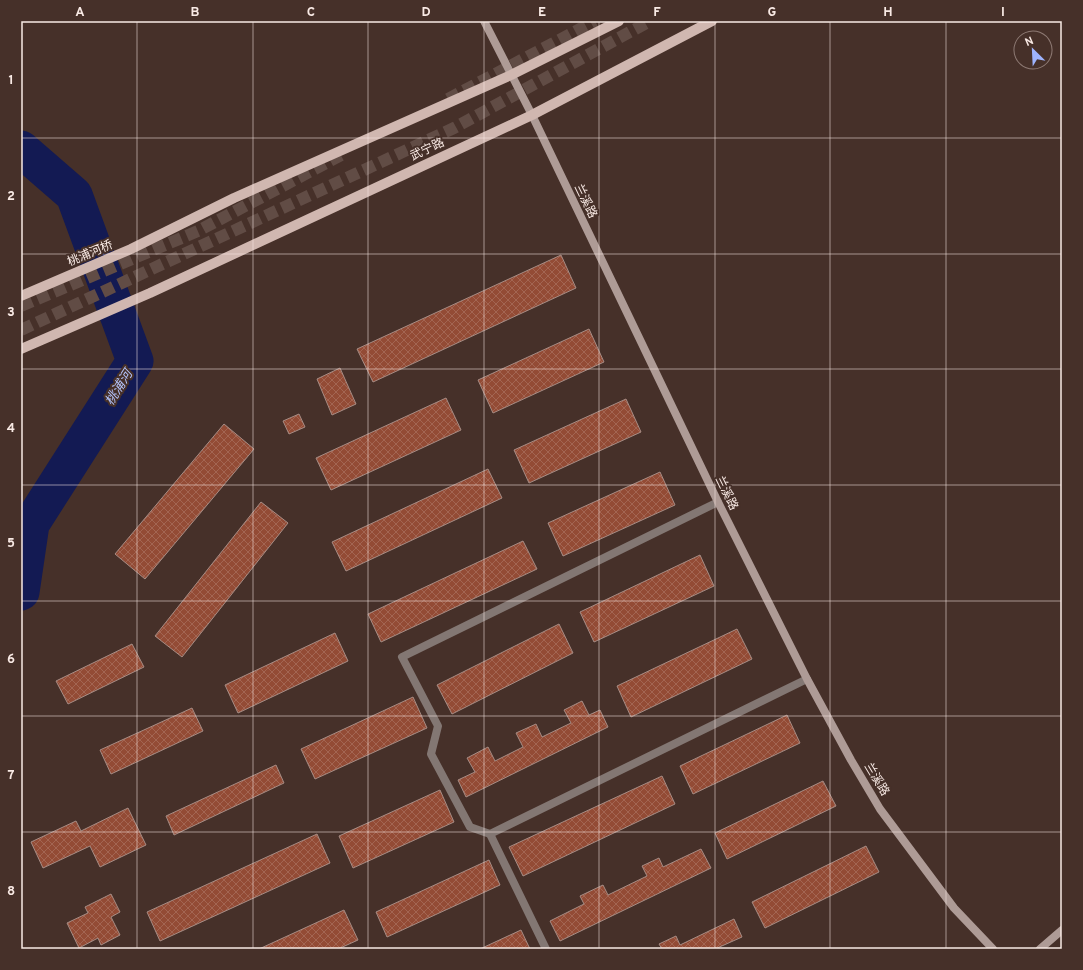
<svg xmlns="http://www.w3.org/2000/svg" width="1083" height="970" font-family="Overpass,'Noto Sans SC',sans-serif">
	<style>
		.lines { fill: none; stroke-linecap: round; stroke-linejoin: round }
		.river { stroke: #131a53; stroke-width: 37 }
		.building { fill: url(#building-cross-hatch); stroke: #a78c84 }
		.highway-tunnel { stroke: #614c45; stroke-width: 12; stroke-dasharray: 12 6; stroke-linecap: butt }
		.lane { stroke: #837773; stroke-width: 8 }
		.secondary { stroke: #ae9b96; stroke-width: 8 }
		.primary { stroke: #d0b7b0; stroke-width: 10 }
		.grid { fill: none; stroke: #f9eae5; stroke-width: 1; stroke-opacity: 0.55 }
		.labels { text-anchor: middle; stroke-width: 4; stroke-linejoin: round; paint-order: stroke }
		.street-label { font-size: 12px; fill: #f9eae5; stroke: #463029 }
		.water-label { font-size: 13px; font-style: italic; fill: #b4c4fc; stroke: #463029 }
		.neatline { fill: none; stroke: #f9eae5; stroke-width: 1.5 }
		.grid-label { font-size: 13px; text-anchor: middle; font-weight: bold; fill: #f9eae5 }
	</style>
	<defs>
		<pattern id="building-cross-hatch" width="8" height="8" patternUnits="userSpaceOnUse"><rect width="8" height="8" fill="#934b35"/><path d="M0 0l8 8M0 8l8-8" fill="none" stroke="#a36552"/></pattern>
	</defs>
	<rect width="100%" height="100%" fill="#463029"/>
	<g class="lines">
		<polyline class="river" points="21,149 74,195 135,361 31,524 21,592"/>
	</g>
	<g class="building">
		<polygon points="561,255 576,288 373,382 357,349"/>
		<polygon points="589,329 604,362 493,413 478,380"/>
		<polygon points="340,368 356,404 332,415 317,379"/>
		<polygon points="446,398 461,430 331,490 316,458"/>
		<polygon points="626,399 641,432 529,483 514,450"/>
		<polygon points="299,414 305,427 289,434 283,421"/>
		<polygon points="224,424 254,449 145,579 115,554"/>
		<polygon points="488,469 502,498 346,571 332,542"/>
		<polygon points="660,472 675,505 563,556 548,523"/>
		<polygon points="261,502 288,523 182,657 155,636"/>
		<polygon points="523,541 537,569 381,642 368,614"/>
		<polygon points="700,555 714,586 594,642 580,612"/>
		<polygon points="559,624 573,653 452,714 437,685"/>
		<polygon points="737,629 752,659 631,717 617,686"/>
		<polygon points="335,633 348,661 238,713 225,685"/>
		<polygon points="132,644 144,667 68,704 56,681"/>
		<polygon points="413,697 427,728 315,779 301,749"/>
		<polygon points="582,701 589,715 600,710 608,727 466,797 458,780 475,772 467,758 488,747 495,761 523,747 516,733 536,724 542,737 571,723 564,710"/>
		<polygon points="192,708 203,731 111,774 100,750"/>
		<polygon points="787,715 800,743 693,794 680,766"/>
		<polygon points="276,765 284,783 174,835 166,816"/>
		<polygon points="662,776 675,804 523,876 509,847"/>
		<polygon points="823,781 836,806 727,859 715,833"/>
		<polygon points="440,790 454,822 353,868 339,836"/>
		<polygon points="128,808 146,845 100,867 90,846 43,868 31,842 76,821 81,831"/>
		<polygon points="317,834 330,863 160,941 147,912"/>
		<polygon points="866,846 879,872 765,928 752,902"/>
		<polygon points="701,849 711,868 560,941 550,921 584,904 580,896 603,885 608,895 647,876 642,866 659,858 663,867"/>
		<polygon points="489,860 500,885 387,937 376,912"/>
		<polygon points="111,894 120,912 111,917 120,935 101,945 98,938 79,948 67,923 88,913 85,907"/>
		<polygon points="344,910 358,940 338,949 259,949"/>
		<polygon points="734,919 742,937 715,949 662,949 659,944 676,936 680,945"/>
		<polygon points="521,930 530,949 480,949"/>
	</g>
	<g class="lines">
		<g class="highway-tunnel">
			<polyline points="448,99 595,21"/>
			<polyline points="21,306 198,231 345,153"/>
			<polyline points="21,330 454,128 650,21"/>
		</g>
		<g class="lane">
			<polyline points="490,834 807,679"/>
			<polyline points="546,949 490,834 470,827 431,754 438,726 402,657 718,502"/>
		</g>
		<g class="secondary">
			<polyline points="484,21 532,115 718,502 807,679 851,760 880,809 954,908 993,949"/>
			<polyline points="1040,949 1062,930"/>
		</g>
		<g class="primary">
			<polyline points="21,296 131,249 234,198 511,75 619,21"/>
			<polyline points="21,349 150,293 532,115 712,21"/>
		</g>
	</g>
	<path class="grid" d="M137 21V949M253 21V949M368 21V949M484 21V949M599 21V949M715 21V949M830 21V949M946 21V949M21 138H1062M21 254H1062M21 369H1062M21 485H1062M21 601H1062M21 716H1062M21 832H1062"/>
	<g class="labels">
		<g class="street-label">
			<text transform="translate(427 149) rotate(-25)" y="4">武宁路</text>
			<text transform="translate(586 201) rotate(64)" y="4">兰溪路</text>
			<text transform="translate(90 253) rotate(-23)" y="4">桃浦河桥</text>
			<text transform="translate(727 493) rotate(64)" y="4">兰溪路</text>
			<text transform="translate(877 779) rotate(59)" y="4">兰溪路</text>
		</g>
		<g class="water-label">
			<text transform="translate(118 387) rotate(-58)" y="5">桃浦河</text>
		</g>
	</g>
	<rect width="1083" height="970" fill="none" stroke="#463029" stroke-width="44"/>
	<g transform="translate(1033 50) rotate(336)"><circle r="19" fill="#463029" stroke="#8e7a74"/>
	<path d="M0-3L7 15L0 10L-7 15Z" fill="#9eb3fd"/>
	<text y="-6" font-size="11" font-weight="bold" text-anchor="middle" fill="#f9eae5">N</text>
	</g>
	<rect x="22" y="22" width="1039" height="926" class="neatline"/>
	<g class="grid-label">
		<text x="80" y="16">A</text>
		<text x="195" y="16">B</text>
		<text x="311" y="16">C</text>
		<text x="426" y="16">D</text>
		<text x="542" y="16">E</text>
		<text x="657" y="16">F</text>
		<text x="772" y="16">G</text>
		<text x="888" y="16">H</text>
		<text x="1003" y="16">I</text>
		<text x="11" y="84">1</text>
		<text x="11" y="200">2</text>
		<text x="11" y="316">3</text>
		<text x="11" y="432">4</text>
		<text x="11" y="547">5</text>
		<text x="11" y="663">6</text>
		<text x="11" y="779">7</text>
		<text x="11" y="895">8</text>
	</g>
</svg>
